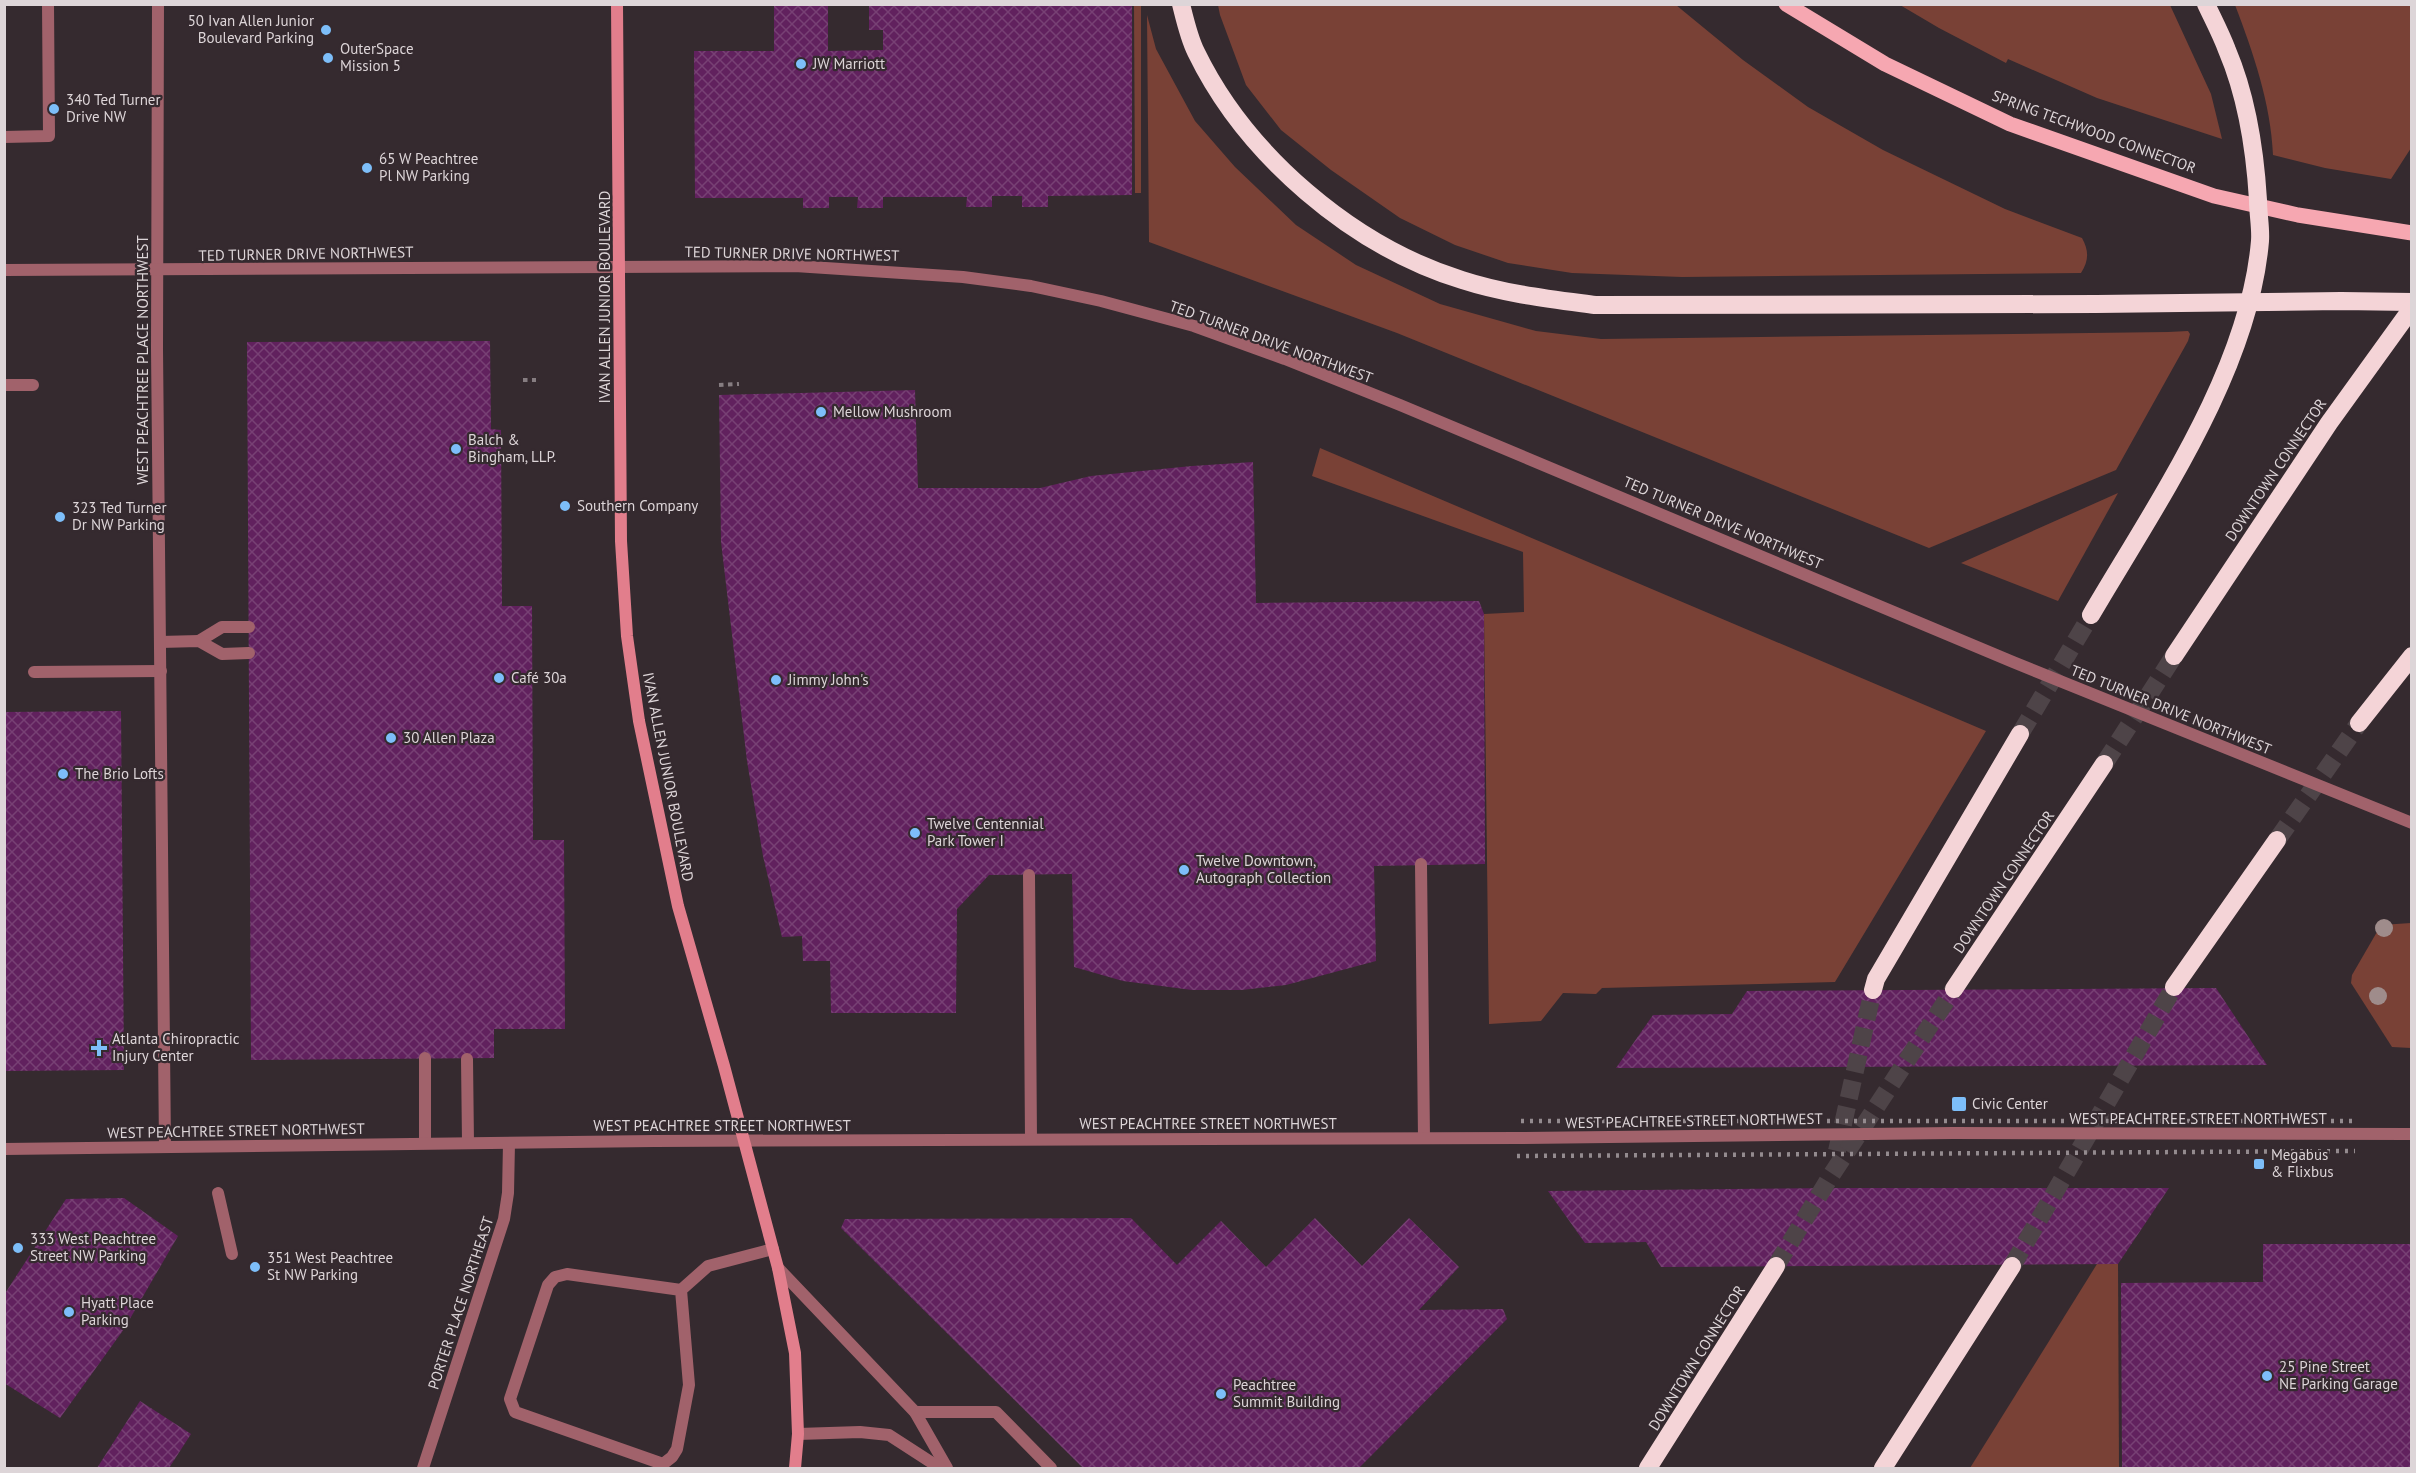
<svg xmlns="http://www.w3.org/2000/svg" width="2416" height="1473" font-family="'PT Sans',sans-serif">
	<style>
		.grass { fill: #794136 }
		.building { fill: url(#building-cross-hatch) }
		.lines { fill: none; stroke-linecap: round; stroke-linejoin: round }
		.motorway-tunnel { stroke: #4e4448; stroke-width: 18; stroke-dasharray: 18 9; stroke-linecap: butt }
		.path { stroke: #867d81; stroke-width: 4; stroke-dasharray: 4.5 4.5; stroke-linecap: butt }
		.service { stroke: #a1626b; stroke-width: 12 }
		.minor { stroke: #a1626b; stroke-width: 12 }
		.tertiary { stroke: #a1626b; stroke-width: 12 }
		.secondary { stroke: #e27e8c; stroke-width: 12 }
		.primary { stroke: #f6a7b1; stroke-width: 15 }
		.motorway { stroke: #f4d4d7; stroke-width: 18 }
		.rail { stroke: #948b8f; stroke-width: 4.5; stroke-dasharray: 3 6; stroke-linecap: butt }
		.tree { fill: #9f8c8b }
		.poi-dot { fill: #7dbef9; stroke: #352a2f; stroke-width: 2 }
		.labels { text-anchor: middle; stroke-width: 4.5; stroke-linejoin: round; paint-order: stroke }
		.poi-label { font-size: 15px; fill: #ddd5d8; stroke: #352a2f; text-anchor: start }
		.street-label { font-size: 15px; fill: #ddd5d8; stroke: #352a2f }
	</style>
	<defs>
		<pattern id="building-cross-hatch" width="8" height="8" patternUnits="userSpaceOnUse" patternTransform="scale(1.5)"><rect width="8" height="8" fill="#61215e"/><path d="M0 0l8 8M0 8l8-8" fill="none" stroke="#774074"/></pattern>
	</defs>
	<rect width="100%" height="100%" fill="#352a2f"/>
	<g class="grass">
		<polygon points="1134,5 1141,5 1141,193 1135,193"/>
		<path d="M1218 5H1676L1743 60 1808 107 1883 150 2005 209 2082 238C2089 251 2089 260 2081 273L1682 277 1572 273 1508 263 1455 245 1400 218 1331 170 1281 130 1246 85 1220 15Z"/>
		<polygon points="1900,5 2170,5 2211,94 2222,139 2097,98 2008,59 2006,63 1939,28"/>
		<path d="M2235 5H2411V148L2391 179 2325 168 2273 155C2271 104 2253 52 2235 5Z"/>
		<polygon points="1147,15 1156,49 1195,121 1235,167 1296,225 1356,265 1440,304 1536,331 1601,339 2168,332 2188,331 2190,334 2188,341 2116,470 1929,548 1397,333 1149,242"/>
		<polygon points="1320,448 1986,731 1835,982 1602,988 1596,994 1563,993 1541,1021 1489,1024 1484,614 1524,612 1523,552 1312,476"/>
		<polygon points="2118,493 2058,601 1961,563"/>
		<polygon points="2411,923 2411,1048 2392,1047 2351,983 2352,975 2381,925"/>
		<polygon points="2097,1264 2118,1264 2119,1468 1970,1468"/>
	</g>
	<g class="building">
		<polygon points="774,4 828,4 828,51 883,50 883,30 869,30 869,4 1132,4 1132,195 1048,196 1048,207 1022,207 1022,196 992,196 992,207 966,207 967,197 883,197 883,208 857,208 858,197 829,197 829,208 803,208 803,198 695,198 694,51 774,51"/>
		<polygon points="490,341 491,429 501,430 502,606 532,606 533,840 564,840 565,1029 494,1029 494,1058 251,1060 247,342"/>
		<polygon points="915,390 918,488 1040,488 1091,476 1192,466 1253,462 1256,603 1479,601 1484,614 1485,864 1374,866 1376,961 1286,985 1242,990 1192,990 1123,981 1074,967 1072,874 989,875 957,909 956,1013 831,1013 830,961 803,961 802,936 782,937 763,856 747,761 721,542 719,395"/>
		<polygon points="121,711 124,1070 4,1071 4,712"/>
		<polygon points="2216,988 2267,1065 1616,1068 1653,1015 1732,1014 1747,991"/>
		<polygon points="1838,1188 2169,1188 2118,1264 1661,1267 1646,1242 1585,1243 1548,1191"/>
		<polygon points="124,1198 178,1236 124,1329 60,1418 4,1383 4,1295 66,1199"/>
		<polygon points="1131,1218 1177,1265 1221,1221 1266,1267 1315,1218 1362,1266 1409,1218 1459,1267 1419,1310 1503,1309 1507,1319 1359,1468 1083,1468 841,1228 845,1219"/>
		<polygon points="2263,1244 2412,1244 2412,1468 2122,1468 2121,1283 2263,1282"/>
		<polygon points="140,1401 191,1434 169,1468 97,1468"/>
	</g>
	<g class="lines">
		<g class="motorway-tunnel">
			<polyline points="2020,734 2091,615"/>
			<polyline points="2104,764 2174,656"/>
			<polyline points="2277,840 2359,723"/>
			<polyline points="1837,1151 1873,990"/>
			<polyline points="1776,1266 1832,1174 1954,989"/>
			<polyline points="2012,1266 2174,987"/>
		</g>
		<g class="path">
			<polyline points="523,380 536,380"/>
			<polyline points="719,385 739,384"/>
		</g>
		<g class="service">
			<polyline points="4,137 49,136 48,4"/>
			<polyline points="4,385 33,385"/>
			<polyline points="199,641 222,627 249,627"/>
			<polyline points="160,642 199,641 222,654 249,653"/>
			<polyline points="34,672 161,671"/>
			<polyline points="1421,864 1424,1138"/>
			<polyline points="1029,875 1031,1139"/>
			<polyline points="425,1058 425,1143"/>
			<polyline points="467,1059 468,1143"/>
			<polyline points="218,1193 232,1254"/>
			<polyline points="681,1290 689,1385 677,1449 672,1457 663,1464 515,1412 510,1399 548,1285 555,1277 567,1274 681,1290 708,1266 773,1249"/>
			<polyline points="915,1412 996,1412 1051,1468"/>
		</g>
		<g class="minor">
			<polyline points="158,4 157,349 165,1147"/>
			<polyline points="778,1268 915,1412 947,1468"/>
			<polyline points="798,1434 860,1432 889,1435 940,1468"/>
			<polyline points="423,1468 504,1219 508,1193 509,1143"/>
		</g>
		<g class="tertiary">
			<polyline points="4,270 795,266 963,277 1031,286 1101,301 1194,326 1285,359 1400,405 2013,662 2412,823"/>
			<polyline points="4,1149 654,1141 1518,1138 1953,1133 2412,1134"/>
		</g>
		<polyline class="secondary" points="617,4 621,541 627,636 639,721 678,906 724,1066 778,1268 795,1353 798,1434 795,1468"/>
		<polyline class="primary" points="1786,4 1885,64 2010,124 2214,196 2298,215 2412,233"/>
		<g class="motorway">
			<path d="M1181 4C1185 20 1189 38 1196 52 1246 155 1352 246 1462 280 1505 294 1550 299 1595 305L2096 304 2341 301 2412 302"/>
			<path d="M2091 615C2156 504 2249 371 2260 241 2261 228 2258 214 2258 200 2255 150 2247 97 2227 50 2221 34 2213 19 2206 4"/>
			<polyline points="2174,656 2329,423 2412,308"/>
			<polyline points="2359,723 2412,656"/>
			<polyline points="2174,987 2277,840"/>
			<polyline points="1954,989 2104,764"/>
			<polyline points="1873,990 1876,979 2020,734"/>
			<polyline points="1648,1468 1776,1266"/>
			<polyline points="1883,1468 2012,1266"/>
		</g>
		<g class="rail">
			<polyline points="1521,1121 2356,1121"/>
			<polyline points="1517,1156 2355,1151"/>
		</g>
	</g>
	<g class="tree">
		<circle cx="2384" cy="928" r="9"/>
		<circle cx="2378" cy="996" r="9"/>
	</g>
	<g class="poi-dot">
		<circle cx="326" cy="30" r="6"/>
		<circle cx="328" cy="58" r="6"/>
		<circle cx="801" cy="64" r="6"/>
		<circle cx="54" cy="109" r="6"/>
		<circle cx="367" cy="168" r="6"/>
		<circle cx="821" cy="412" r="6"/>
		<circle cx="456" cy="449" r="6"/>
		<circle cx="565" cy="506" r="6"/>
		<circle cx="60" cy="517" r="6"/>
		<circle cx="499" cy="678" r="6"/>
		<circle cx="776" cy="680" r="6"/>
		<circle cx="391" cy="738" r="6"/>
		<circle cx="63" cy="774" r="6"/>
		<circle cx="915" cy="833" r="6"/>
		<circle cx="1184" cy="870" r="6"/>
		<path d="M96 1039h6v6h6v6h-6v6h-6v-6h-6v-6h6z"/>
		<rect x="1951" y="1096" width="16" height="16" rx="3"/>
		<rect x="2253" y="1158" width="12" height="12" rx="3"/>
		<circle cx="18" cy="1248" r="6"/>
		<circle cx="255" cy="1267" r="6"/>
		<circle cx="69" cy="1312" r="6"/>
		<circle cx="2267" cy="1376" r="6"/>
		<circle cx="1221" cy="1394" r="6"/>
	</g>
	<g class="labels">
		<g class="poi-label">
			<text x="314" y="26" text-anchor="end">50 Ivan Allen Junior<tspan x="314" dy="17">Boulevard Parking</tspan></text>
			<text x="340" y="54">OuterSpace<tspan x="340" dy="17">Mission 5</tspan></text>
			<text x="813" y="69">JW Marriott</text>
			<text x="66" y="105">340 Ted Turner<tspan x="66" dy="17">Drive NW</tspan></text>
			<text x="379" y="164">65 W Peachtree<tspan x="379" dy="17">Pl NW Parking</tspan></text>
			<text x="833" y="417">Mellow Mushroom</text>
			<text x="468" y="445">Balch &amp;<tspan x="468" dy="17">Bingham, LLP.</tspan></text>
			<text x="577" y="511">Southern Company</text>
			<text x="72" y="513">323 Ted Turner<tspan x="72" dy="17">Dr NW Parking</tspan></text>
			<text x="511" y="683">Café 30a</text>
			<text x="788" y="685">Jimmy John's</text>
			<text x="403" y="743">30 Allen Plaza</text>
			<text x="75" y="779">The Brio Lofts</text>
			<text x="927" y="829">Twelve Centennial<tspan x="927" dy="17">Park Tower I</tspan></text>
			<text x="1196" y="866">Twelve Downtown,<tspan x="1196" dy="17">Autograph Collection</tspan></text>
			<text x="112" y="1044">Atlanta Chiropractic<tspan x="112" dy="17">Injury Center</tspan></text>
			<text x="1972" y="1109">Civic Center</text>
			<text x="2271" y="1160">Megabus<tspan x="2271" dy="17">&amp; Flixbus</tspan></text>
			<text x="30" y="1244">333 West Peachtree<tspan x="30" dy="17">Street NW Parking</tspan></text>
			<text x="267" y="1263">351 West Peachtree<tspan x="267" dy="17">St NW Parking</tspan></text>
			<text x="81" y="1308">Hyatt Place<tspan x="81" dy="17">Parking</tspan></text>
			<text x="2279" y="1372">25 Pine Street<tspan x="2279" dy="17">NE Parking Garage</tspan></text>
			<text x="1233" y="1390">Peachtree<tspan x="1233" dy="17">Summit Building</tspan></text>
		</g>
		<g class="street-label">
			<text transform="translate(2094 132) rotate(20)" y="5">SPRING TECHWOOD CONNECTOR</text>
			<text transform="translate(306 254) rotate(-1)" y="5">TED TURNER DRIVE NORTHWEST</text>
			<text transform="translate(792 254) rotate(1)" y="5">TED TURNER DRIVE NORTHWEST</text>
			<text transform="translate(605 297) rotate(-90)" y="5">IVAN ALLEN JUNIOR BOULEVARD</text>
			<text transform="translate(1271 342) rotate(20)" y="5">TED TURNER DRIVE NORTHWEST</text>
			<text transform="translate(143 360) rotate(-90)" y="5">WEST PEACHTREE PLACE NORTHWEST</text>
			<text transform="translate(2276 470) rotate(-56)" y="5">DOWNTOWN CONNECTOR</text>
			<text transform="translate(1723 523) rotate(23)" y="5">TED TURNER DRIVE NORTHWEST</text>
			<text transform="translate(2171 710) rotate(22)" y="5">TED TURNER DRIVE NORTHWEST</text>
			<text transform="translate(668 777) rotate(79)" y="5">IVAN ALLEN JUNIOR BOULEVARD</text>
			<text transform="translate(2004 882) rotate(-56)" y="5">DOWNTOWN CONNECTOR</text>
			<text x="2198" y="1124">WEST PEACHTREE STREET NORTHWEST</text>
			<text transform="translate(1694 1121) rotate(-1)" y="5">WEST PEACHTREE STREET NORTHWEST</text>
			<text x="1208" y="1129">WEST PEACHTREE STREET NORTHWEST</text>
			<text x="722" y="1131">WEST PEACHTREE STREET NORTHWEST</text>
			<text transform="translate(236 1131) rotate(-1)" y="5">WEST PEACHTREE STREET NORTHWEST</text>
			<text transform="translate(461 1303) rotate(-72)" y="5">PORTER PLACE NORTHEAST</text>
			<text transform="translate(1697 1358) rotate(-58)" y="5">DOWNTOWN CONNECTOR</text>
		</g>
	</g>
	<rect width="2416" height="1473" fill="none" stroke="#ddd5d8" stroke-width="12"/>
</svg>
